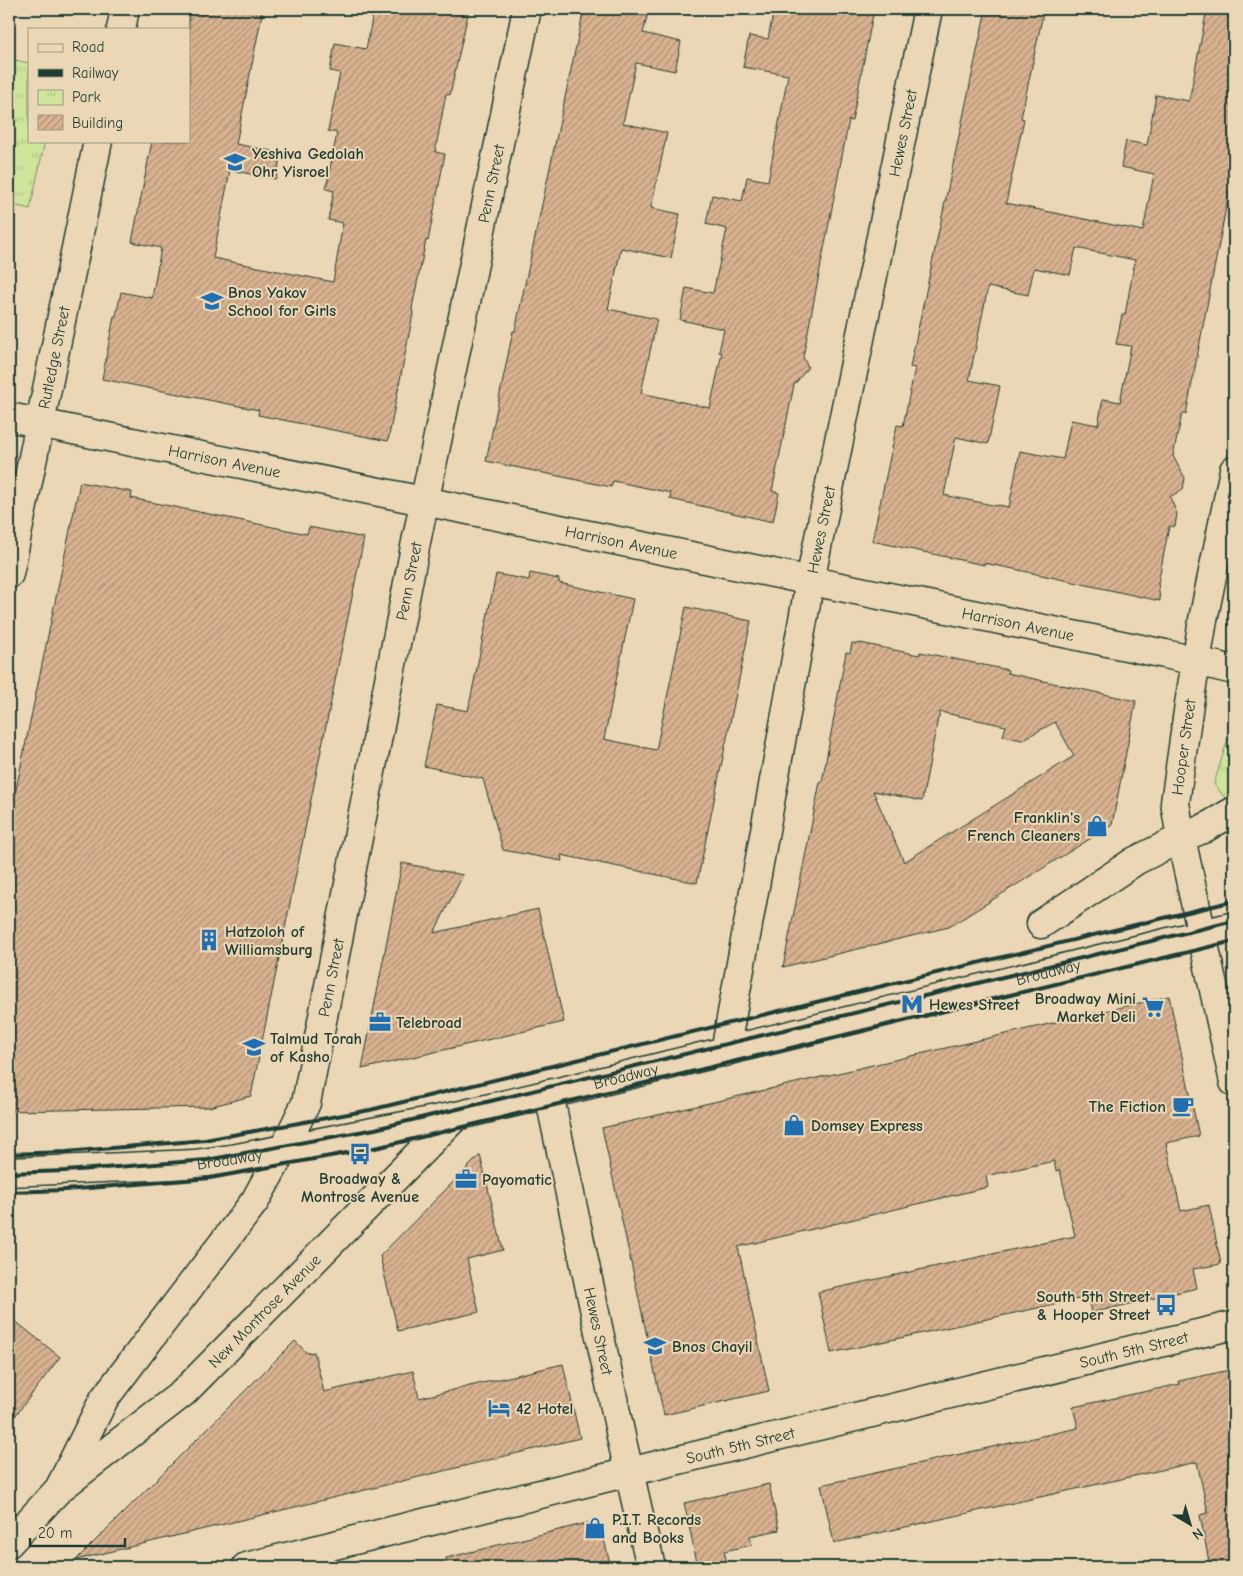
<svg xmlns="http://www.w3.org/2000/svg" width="1243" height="1576" font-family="'Comic Neue',sans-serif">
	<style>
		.park { fill: url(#park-tufts); stroke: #779167 }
		.building { fill: url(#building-hatch); stroke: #1f3d34; fill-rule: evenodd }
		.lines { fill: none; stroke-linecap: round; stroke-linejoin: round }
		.minor-casing { stroke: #1f3d34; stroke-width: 31 }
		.major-casing { stroke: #1f3d34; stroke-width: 31 }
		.minor { stroke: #ebd7b5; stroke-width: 28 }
		.major { stroke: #ebd7b5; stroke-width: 28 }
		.rail { stroke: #1f3d34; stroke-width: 4 }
		.labels { text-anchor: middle; stroke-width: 4; stroke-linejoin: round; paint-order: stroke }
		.street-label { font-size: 16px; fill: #1f3d34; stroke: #ebd7b5 }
		.poi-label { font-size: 16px; font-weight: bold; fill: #1f3d34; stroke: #ebd7b5; text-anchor: start }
	</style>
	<defs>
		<pattern id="park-tufts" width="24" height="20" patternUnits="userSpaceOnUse" patternTransform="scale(1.25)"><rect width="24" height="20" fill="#cfe59a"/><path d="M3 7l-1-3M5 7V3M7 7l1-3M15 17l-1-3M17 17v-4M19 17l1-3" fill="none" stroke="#b1c585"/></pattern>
		<pattern id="building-hatch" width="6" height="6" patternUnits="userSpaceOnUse" patternTransform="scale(1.25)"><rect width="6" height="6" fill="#d9b290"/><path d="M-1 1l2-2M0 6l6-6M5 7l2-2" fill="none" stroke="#af9276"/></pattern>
	</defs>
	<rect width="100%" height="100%" fill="#ebd7b5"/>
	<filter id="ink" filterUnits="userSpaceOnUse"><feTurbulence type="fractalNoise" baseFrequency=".02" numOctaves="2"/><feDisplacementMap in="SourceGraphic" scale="10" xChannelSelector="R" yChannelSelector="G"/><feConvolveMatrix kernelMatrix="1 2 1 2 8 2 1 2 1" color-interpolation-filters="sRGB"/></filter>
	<g filter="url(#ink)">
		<g class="park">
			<polygon points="9,59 29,63 29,141 45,141 30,209 9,204"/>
			<polygon points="1234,718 1234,793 1225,798 1214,784"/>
		</g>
		<g class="building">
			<polygon points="189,9 263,9 236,144 281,153 276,179 230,170 213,258 333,282 343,223 328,220 334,191 326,189 337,133 328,131 340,73 330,71 335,43 366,49 374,9 469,9 450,95 446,94 435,152 445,154 428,241 426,240 414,298 412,308 413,314 388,441 258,415 259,410 102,379 114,316 116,316 121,292 152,298 161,248 132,242 152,141 189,141"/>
			<polygon points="584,9 649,9 643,33 681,42 675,71 636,63 623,123 667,133 651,208 680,214 671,258 621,248 608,309 657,319 641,393 710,408 722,353 719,352 724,329 680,320 686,288 713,293 727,229 706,224 712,195 742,201 747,177 768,181 788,75 743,67 749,36 768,39 774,9 808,15 809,9 874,9 852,121 849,120 803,357 808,367 794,385 778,463 772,491 779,493 773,522 670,499 671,493 613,481 611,487 486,461 513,331 515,331 522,298"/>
			<path d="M986 9H1044L1021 118 1024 119 1006 203 1143 231 1154 174 1121 167 1126 141 1147 145 1156 95 1189 101 1207 9 1234 13V166L1186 414H1182L1173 456 1185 478 1183 489 1170 497 1177 514 1175 526 1169 527 1158 583 1160 601 1014 569 984 563V565L872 541 897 425 903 426 909 396 915 368 910 367ZM1076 248 1135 260 1125 315H1122L1116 344 1131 346 1120 402 1103 399 1098 425 1071 420 1063 459 1020 451 1009 507 998 505 997 506 944 495 956 437 988 444 1000 386 969 380 988 287 1028 295 1034 268 1070 275Z"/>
			<polygon points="80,482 132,492 131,498 307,534 309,527 364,538 251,1096 209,1107 9,1111 9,823"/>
			<polygon points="530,573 559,579 559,583 633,599 604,739 656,750 686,607 751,621 697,883 561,855 562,861 503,850 483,779 424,766 437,705 468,711 496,574 529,580"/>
			<path d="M852 643 860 644V643L919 655 920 652 950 658 1008 670 1007 673 1136 701 1112 825 949 927 783 967 820 782H822L846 652 850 653ZM940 712 1006 726 1003 736 1022 740 1055 722 1074 756 904 862 873 791 922 801 938 718H939Z"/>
			<polygon points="402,863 463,875 434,933 538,909 564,1022 362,1069"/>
			<polygon points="1169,996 1199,1136 1166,1143 1181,1211 1209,1205 1221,1264 1193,1269 1197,1288 1091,1313 1088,1297 831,1353 818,1292 1075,1236 1060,1170 1056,1171 1054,1161 986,1176 988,1187 738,1247 769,1391 664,1415 602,1128"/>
			<polygon points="480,1155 503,1250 467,1259 479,1312 398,1331 380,1256"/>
			<polygon points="9,1316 60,1357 9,1424"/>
			<polygon points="295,1341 307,1353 314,1352 324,1392 413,1371 419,1398 563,1364 580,1438 76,1560"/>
			<polygon points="1234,1369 1234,1567 1210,1567 1200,1515 1208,1513 1197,1462 834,1543 821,1485 1078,1428 1073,1407 1180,1384 1179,1381"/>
			<polygon points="769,1484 779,1530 750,1536 752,1545 724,1551 728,1567 698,1567 684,1503"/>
			<polygon points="599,1520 611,1567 447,1567 446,1558"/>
		</g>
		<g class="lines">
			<g class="minor-casing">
				<g id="minor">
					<polyline points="121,29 125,9"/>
					<path id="s1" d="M9 417 468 510 1165 654 1234 670"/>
					<polyline points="1234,470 1203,620 1189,704 1175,803 1181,838 1234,1082"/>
					<path id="s2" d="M9 574 98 141"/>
					<polyline points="1041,924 1135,861 1181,838 1203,829 1234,811"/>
					<path id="s3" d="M725 1052 810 581 928 9"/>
					<path id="s4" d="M549 1094 622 1441 651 1567"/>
					<path id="s5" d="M59 1489 104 1399 255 1201 284 1148 306 1103 416 542 527 9"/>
					<path id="s6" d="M9 1543 59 1489 183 1393 456 1116"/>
					<path id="s7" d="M246 1567 629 1472 1234 1325"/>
				</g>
			</g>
			<g class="major-casing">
				<g id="major">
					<path id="s8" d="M9 1172 195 1164 237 1158 456 1116 583 1086 1234 926"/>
				</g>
			</g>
			<use href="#minor" class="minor"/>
			<use href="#major" class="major"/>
			<g class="rail">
				<polyline points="9,1154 66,1152 205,1140 370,1110 1234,901"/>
				<polyline points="9,1173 65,1171 207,1160 375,1129 1234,921"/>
				<polyline points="9,1192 65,1190 210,1178 380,1147 1234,941"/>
			</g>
		</g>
	</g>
	<defs>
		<g id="school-bare" transform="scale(1.725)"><path d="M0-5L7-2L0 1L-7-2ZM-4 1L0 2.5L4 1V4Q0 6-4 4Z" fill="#1f6fb2" stroke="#ebd7b5" stroke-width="2.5" paint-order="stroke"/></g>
		<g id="shop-bare" transform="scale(1.725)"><path d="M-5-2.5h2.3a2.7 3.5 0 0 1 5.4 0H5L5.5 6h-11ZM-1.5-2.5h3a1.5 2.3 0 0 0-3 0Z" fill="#1f6fb2" stroke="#ebd7b5" stroke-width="2.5" paint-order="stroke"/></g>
		<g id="building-bare" transform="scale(1.725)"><path d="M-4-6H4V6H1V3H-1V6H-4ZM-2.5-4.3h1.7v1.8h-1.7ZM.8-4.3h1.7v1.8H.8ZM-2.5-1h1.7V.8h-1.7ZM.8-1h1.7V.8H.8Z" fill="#1f6fb2" stroke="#ebd7b5" stroke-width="2.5" paint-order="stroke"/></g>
		<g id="metro-bare" transform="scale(1.725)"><path d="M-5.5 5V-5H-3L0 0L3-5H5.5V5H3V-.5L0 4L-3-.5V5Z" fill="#1f6fb2" stroke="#ebd7b5" stroke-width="2.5" paint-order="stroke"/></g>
		<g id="supermarket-bare" transform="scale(1.725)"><path d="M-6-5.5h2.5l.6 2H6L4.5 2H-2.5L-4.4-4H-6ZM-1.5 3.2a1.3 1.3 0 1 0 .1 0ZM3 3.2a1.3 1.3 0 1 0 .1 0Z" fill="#1f6fb2" stroke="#ebd7b5" stroke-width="2.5" paint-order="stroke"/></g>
		<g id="office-bare" transform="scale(1.725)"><path d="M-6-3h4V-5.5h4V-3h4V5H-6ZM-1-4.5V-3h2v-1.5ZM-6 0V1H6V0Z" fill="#1f6fb2" stroke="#ebd7b5" stroke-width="2.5" paint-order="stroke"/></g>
		<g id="cafe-bare" transform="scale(1.725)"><path d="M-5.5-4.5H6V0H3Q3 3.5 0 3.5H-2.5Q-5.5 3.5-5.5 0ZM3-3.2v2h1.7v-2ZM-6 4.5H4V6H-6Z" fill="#1f6fb2" stroke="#ebd7b5" stroke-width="2.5" paint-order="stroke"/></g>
		<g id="bus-bare" transform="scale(1.725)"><path d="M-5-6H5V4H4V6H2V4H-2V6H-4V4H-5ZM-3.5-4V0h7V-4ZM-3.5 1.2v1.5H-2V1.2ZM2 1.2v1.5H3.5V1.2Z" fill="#1f6fb2" stroke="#ebd7b5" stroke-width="2.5" paint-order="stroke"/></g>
		<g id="hotel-bare" transform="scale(1.725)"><path d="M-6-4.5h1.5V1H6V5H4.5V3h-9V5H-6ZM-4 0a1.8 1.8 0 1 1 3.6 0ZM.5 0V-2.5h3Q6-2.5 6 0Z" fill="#1f6fb2" stroke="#ebd7b5" stroke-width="2.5" paint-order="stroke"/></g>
	</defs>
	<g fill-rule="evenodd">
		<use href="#school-bare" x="235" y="162"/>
		<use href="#school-bare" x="212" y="301"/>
		<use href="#shop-bare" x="1097" y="826"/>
		<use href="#building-bare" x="209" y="940"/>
		<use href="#metro-bare" x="912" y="1004"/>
		<use href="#supermarket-bare" x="1153" y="1007"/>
		<use href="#office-bare" x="380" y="1022"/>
		<use href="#school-bare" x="254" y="1047"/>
		<use href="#cafe-bare" x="1183" y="1106"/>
		<use href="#shop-bare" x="794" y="1125"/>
		<use href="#bus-bare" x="360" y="1154"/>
		<use href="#office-bare" x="466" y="1179"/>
		<use href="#bus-bare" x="1166" y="1305"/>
		<use href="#school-bare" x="655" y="1346"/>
		<use href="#hotel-bare" x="499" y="1408"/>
		<use href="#shop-bare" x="595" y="1528"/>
	</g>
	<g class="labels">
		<g class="street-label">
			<text dy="6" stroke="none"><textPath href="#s3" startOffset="936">Hewes Street</textPath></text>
			<text dy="6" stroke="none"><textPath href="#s5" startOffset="1398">Penn Street</textPath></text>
			<text dy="6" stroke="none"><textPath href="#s2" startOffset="221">Rutledge Street</textPath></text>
			<text dy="6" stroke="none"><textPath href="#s1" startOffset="220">Harrison Avenue</textPath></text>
			<text dy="6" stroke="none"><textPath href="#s3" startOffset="531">Hewes Street</textPath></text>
			<text dy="6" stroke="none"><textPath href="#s1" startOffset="625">Harrison Avenue</textPath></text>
			<text dy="6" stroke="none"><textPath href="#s5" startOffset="992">Penn Street</textPath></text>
			<text dy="6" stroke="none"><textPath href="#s1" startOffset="1030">Harrison Avenue</textPath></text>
			<text transform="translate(1183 747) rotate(-82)" y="6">Hooper Street</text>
			<text dy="6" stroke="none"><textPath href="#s8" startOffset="1061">Broadway</textPath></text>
			<text dy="6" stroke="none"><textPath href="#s5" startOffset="588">Penn Street</textPath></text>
			<text dy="6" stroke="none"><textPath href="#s8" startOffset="626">Broadway</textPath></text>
			<text dy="6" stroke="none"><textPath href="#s8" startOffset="221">Broadway</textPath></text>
			<text dy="6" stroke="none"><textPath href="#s6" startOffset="346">New Montrose Avenue</textPath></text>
			<text dy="6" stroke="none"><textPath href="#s4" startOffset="242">Hewes Street</textPath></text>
			<text dy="6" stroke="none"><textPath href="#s7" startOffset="914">South 5th Street</textPath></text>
			<text dy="6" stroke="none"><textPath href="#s7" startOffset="509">South 5th Street</textPath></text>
		</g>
		<g class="poi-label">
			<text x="252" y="159">Yeshiva Gedolah<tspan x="252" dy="18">Ohr Yisroel</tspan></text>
			<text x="228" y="298">Bnos Yakov<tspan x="228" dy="18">School for Girls</tspan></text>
			<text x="1080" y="823" text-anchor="end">Franklin's<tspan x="1080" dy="18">French Cleaners</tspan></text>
			<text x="225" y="937">Hatzoloh of<tspan x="225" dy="18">Williamsburg</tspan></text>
			<text x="1136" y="1004" text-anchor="end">Broadway Mini<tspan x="1136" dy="18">Market Deli</tspan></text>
			<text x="929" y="1010">Hewes Street</text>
			<text x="396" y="1028">Telebroad</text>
			<text x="270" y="1044">Talmud Torah<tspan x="270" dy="18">of Kasho</tspan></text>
			<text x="1166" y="1112" text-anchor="end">The Fiction</text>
			<text x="811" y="1131">Domsey Express</text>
			<text x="360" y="1184" text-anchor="middle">Broadway &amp;<tspan x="360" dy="18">Montrose Avenue</tspan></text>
			<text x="482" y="1185">Payomatic</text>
			<text x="1150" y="1302" text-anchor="end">South 5th Street<tspan x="1150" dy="18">&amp; Hooper Street</tspan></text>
			<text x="672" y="1352">Bnos Chayil</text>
			<text x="516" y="1414">42 Hotel</text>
			<text x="612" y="1525">P.I.T. Records<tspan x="612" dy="18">and Books</tspan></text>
		</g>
	</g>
	<rect width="1243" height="1576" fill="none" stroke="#ebd7b5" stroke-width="30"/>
	<rect x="15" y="15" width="1213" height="1546" fill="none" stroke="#1f3d34" stroke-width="2" filter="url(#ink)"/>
	<rect x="28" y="28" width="162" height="115" fill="#ebd7b5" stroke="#999981"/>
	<rect x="38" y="44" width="25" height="8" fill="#ebd7b5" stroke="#999981"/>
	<text x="72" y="52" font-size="15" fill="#1f3d34">Road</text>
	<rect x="38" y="69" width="25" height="8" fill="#1f3d34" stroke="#999981"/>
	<text x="72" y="78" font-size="15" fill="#1f3d34">Railway</text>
	<rect x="38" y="90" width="25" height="15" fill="url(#park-tufts)" stroke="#999981"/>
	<text x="72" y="102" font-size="15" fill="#1f3d34">Park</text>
	<rect x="38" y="115" width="25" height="15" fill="url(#building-hatch)" stroke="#999981"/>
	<text x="72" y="128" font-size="15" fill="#1f3d34">Building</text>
	<g transform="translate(1190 1524) rotate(142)" stroke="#ebd7b5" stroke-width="4" paint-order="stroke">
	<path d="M0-4L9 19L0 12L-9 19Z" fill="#1f3d34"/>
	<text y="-8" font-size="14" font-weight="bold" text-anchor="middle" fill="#1f3d34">N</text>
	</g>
	<path d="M30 1538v8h95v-8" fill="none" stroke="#1f3d34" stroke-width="2.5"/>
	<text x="38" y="1538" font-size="15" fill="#1f3d34" stroke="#ebd7b5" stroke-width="4" paint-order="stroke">20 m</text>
</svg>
